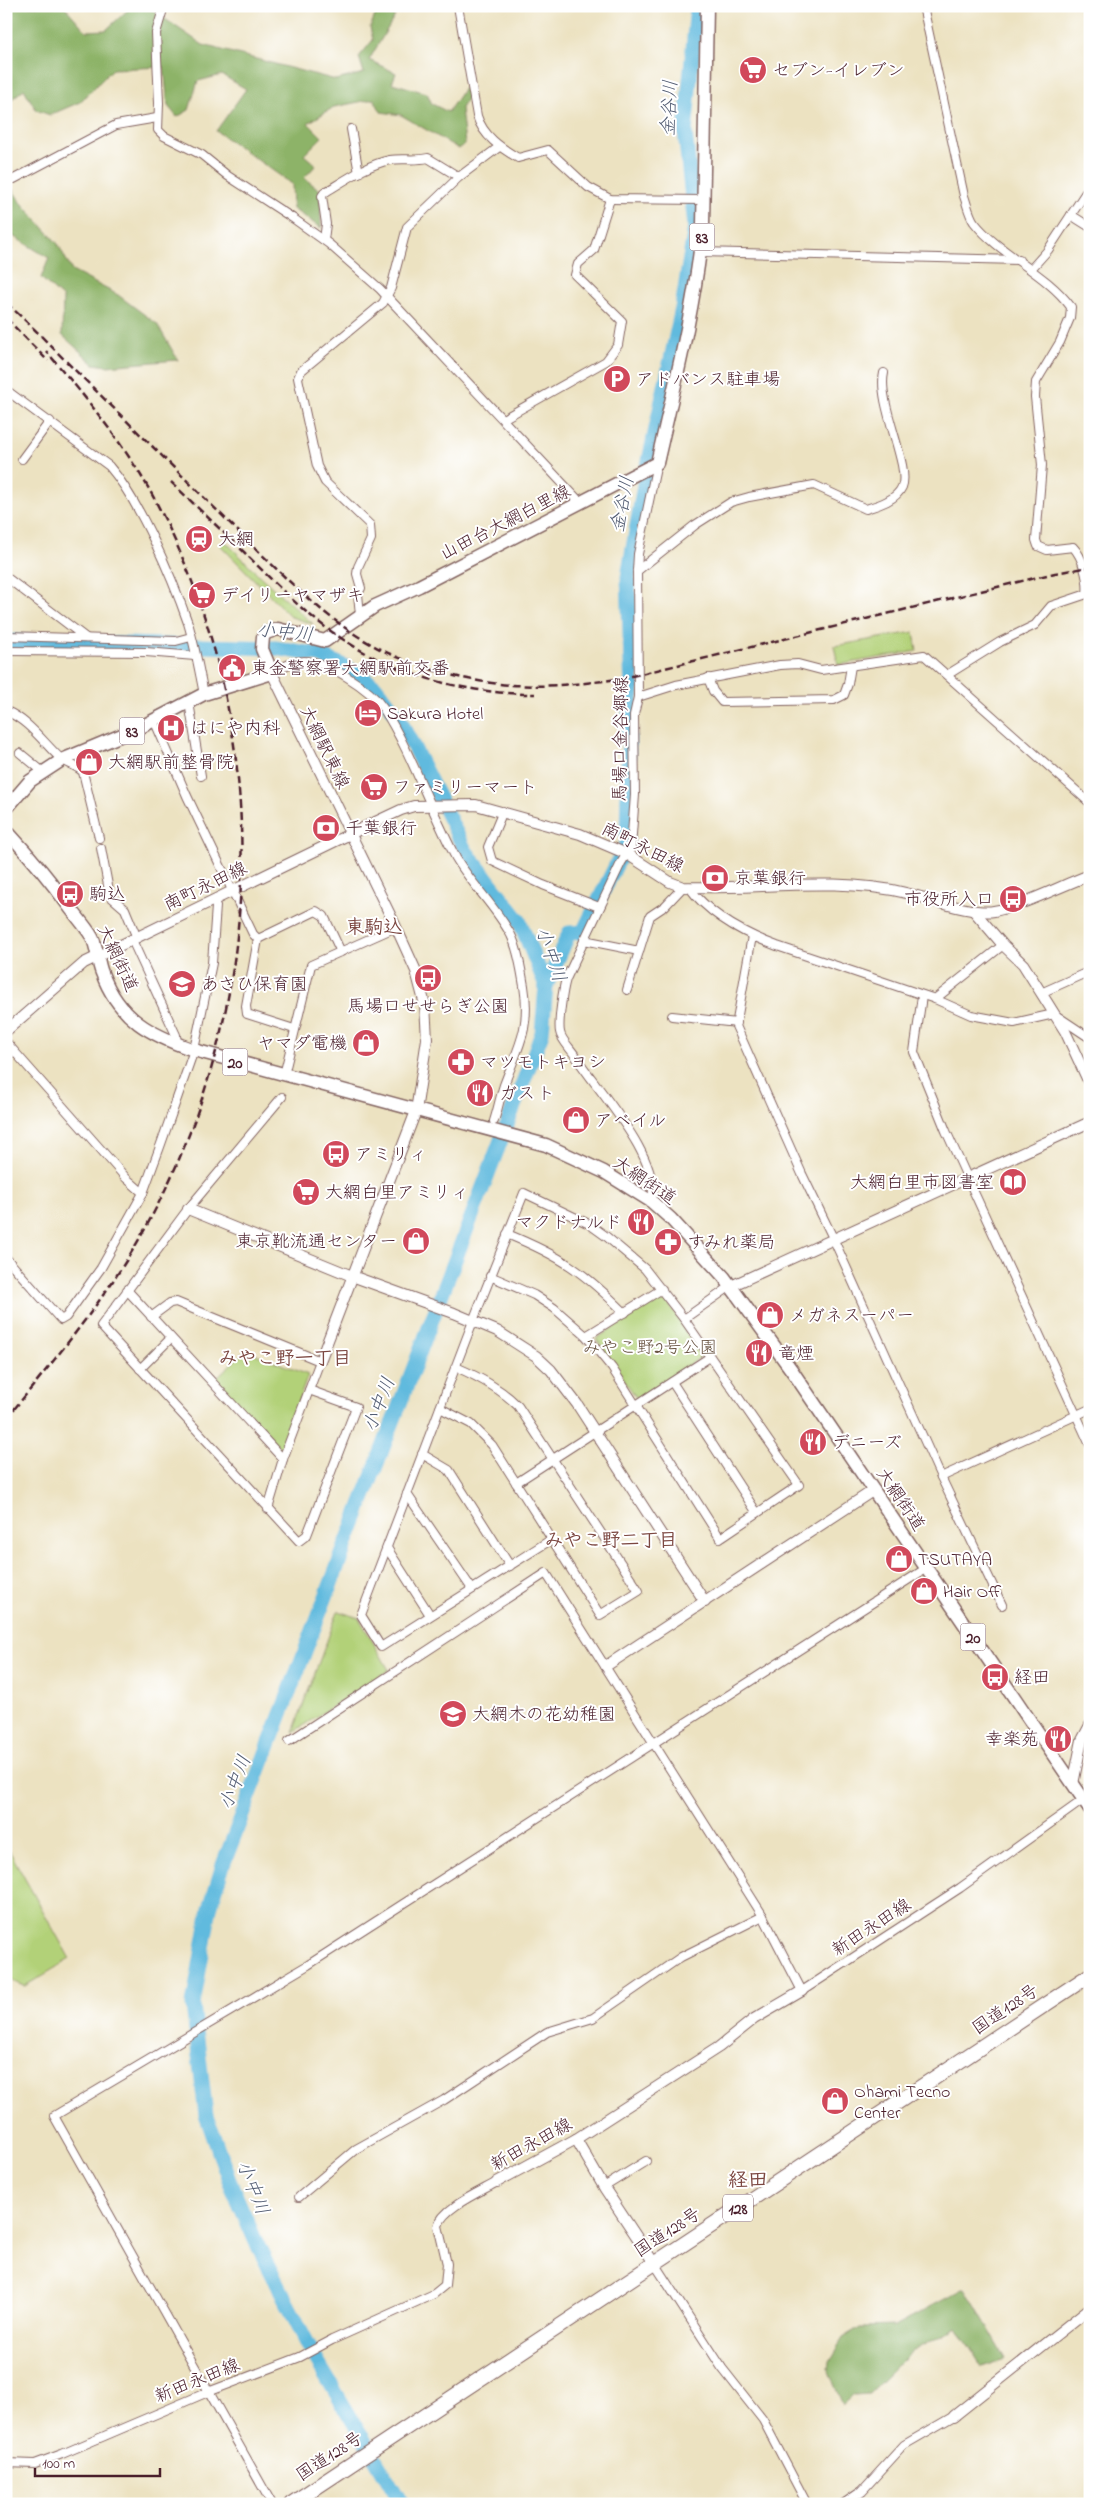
<svg xmlns="http://www.w3.org/2000/svg" width="1096" height="2510" font-family="'Indie Flower','Klee One',sans-serif">
	<style>
		.green { fill: #b2d178; stroke: #7e7852 }
		.forest { fill: #8db368; stroke: #6c694a }
		.lines { fill: none; stroke-linecap: round; stroke-linejoin: round }
		.stream { stroke: #61bade; stroke-width: 2.5 }
		.river { stroke: #61bade; stroke-width: 15 }
		.minor-casing { stroke: #836360; stroke-width: 10 }
		.tertiary-casing { stroke: #836360; stroke-width: 12 }
		.primary-casing { stroke: #836360; stroke-width: 15 }
		.trunk-casing { stroke: #836360; stroke-width: 16 }
		.minor { stroke: #fff; stroke-width: 8 }
		.tertiary { stroke: #fff; stroke-width: 10 }
		.primary { stroke: #fff; stroke-width: 12 }
		.trunk { stroke: #fff; stroke-width: 14 }
		.rail { stroke: #4a1f2b; stroke-width: 2.5; stroke-dasharray: 8 4; stroke-linecap: butt }
		.labels { text-anchor: middle; stroke-width: 4; stroke-linejoin: round; paint-order: stroke }
		.shield { fill: #fff; stroke: #80626b; stroke-width: 1 }
		.shield-label { font-size: 16px; font-weight: bold; fill: #4a1f2b }
		.poi-label { font-size: 18px; fill: #4a1f2b; stroke: #fff; text-anchor: start }
		.street-label { font-size: 18px; fill: #4a1f2b; stroke: #fff }
		.park-label { font-size: 18px; fill: #695442; stroke: #fff }
		.water-label { font-size: 19px; font-style: italic; fill: #535d73; stroke: #fff }
		.neighbourhood-label { font-size: 19px; font-weight: bold; fill: #7c4741; stroke: #fff }
		.quarter-label { font-size: 20px; font-weight: bold; fill: #7c4741; stroke: #fff }
	</style>
	<rect width="100%" height="100%" fill="#fff"/>
	<filter id="ink" filterUnits="userSpaceOnUse"><feTurbulence type="fractalNoise" baseFrequency=".02" numOctaves="2"/><feDisplacementMap in="SourceGraphic" scale="10" xChannelSelector="R" yChannelSelector="G"/><feConvolveMatrix kernelMatrix="1 2 1 2 8 2 1 2 1" color-interpolation-filters="sRGB"/></filter>
	<filter id="wash" filterUnits="userSpaceOnUse"><feTurbulence type="fractalNoise" baseFrequency=".0096" numOctaves="4" result="noise"/><feDisplacementMap in="SourceGraphic" scale="20" xChannelSelector="R" yChannelSelector="G"/><feGaussianBlur stdDeviation="1.12" result="paint"/><feColorMatrix in="noise" values="0 0 0 0 0 0 0 0 0 0 0 0 0 0 0 0 0 1.4 0 .05"/><feComposite in="paint" operator="in"/></filter>
	<g filter="url(#wash)">
		<rect width="100%" height="100%" fill="#ece2c1"/>
		<g class="green">
			<polygon points="225,541 262,578 313,624 291,617 219,544"/>
			<polygon points="914,632 917,651 838,665 834,646"/>
			<polygon points="662,1294 704,1355 638,1400 596,1339"/>
			<polygon points="246,1350 308,1375 280,1452 215,1379"/>
			<polygon points="338,1611 359,1618 389,1670 293,1732"/>
			<polygon points="6,1845 70,1959 25,1986 6,1979"/>
		</g>
		<g class="forest">
			<polygon points="6,6 64,6 86,31 106,30 132,6 146,6 203,45 336,80 364,73 359,57 373,40 370,27 377,11 395,16 369,60 396,73 392,83 427,93 432,104 448,112 465,87 469,96 461,108 465,144 459,149 401,115 381,112 374,99 334,107 308,123 322,137 304,155 316,165 304,178 320,190 321,228 293,209 292,184 216,131 246,89 222,75 198,81 189,110 177,117 168,106 164,67 113,69 80,102 50,115 36,110 24,89 6,104"/>
			<polygon points="6,180 20,201 58,244 72,271 118,295 157,324 178,360 107,366 94,364 62,335 63,298 41,278 49,258 6,232"/>
			<polygon points="965,2288 1006,2359 982,2367 957,2327 910,2353 869,2394 854,2395 843,2405 828,2370 829,2361 843,2338 861,2327 895,2326"/>
		</g>
		<g class="lines">
			<polyline class="stream" points="1090,2209 1090,2210"/>
			<g class="river">
				<polyline points="6,641 275,648 320,655 348,668 375,686 398,716 465,850 519,920 546,986 542,1033 223,1865 210,1908 193,2005 206,2115 229,2180 256,2242 314,2356 402,2504"/>
				<polyline points="546,986 569,933 583,932 627,843 629,714 632,693 628,577 645,479 682,308 695,227 685,132 697,6"/>
			</g>
		</g>
	</g>
	<g filter="url(#ink)">
		<g class="lines">
			<g class="minor-casing">
				<g id="minor">
					<polyline points="164,6 156,33 159,103 158,130 164,136 202,155 228,176 294,219 329,244 380,289 581,503"/>
					<path d="M458 6 477 116C483 136 501 148 518 158L548 150 588 187 610 199 703 200"/>
					<path d="M923 6 964 196C967 204 969 215 974 222 1000 255 1045 272 1071 307L1070 318 1060 342 1036 382 1035 397 1042 465 1036 540 1038 546 1047 550 1073 547C1083 557 1089 581 1087 594L1051 606 1035 625 1000 642 947 675"/>
					<polyline points="351,129 359,173"/>
					<polyline points="14,179 116,125 157,118"/>
					<polyline points="1071,215 1090,227"/>
					<path d="M324 240 326 224 322 196 324 193C344 181 366 165 390 160 402 158 415 161 428 158L459 177"/>
					<polyline points="701,252 1019,260"/>
					<polyline points="1031,269 1048,250 1090,186"/>
					<path d="M6 390 109 466C140 502 172 577 188 623 195 646 199 670 204 694"/>
					<polyline points="503,419 606,361 618,345 622,321 575,275 578,264 594,250 610,199"/>
					<polyline points="22,459 50,421"/>
					<path d="M637 571 695 525 731 502 749 497 814 485 866 509C879 505 896 500 902 487 911 467 877 403 884 373"/>
					<polyline points="6,577 86,638"/>
					<polyline points="360,615 358,594 361,588 357,574 358,567 371,539 370,525 325,482 317,466 298,378 301,371 383,303 391,288 407,227 459,177 499,147"/>
					<polyline points="6,636 176,641 191,637"/>
					<polyline points="6,651 146,652 195,656"/>
					<path d="M272 673C282 668 291 661 303 661 327 660 370 689 383 708 412 753 430 810 456 858 472 885 496 907 511 935 519 951 521 970 524 986 531 1029 518 1047 504 1085 500 1097 498 1109 494 1121"/>
					<polyline points="708,678 713,691 722,702 834,700 844,695 848,684 851,666"/>
					<polyline points="638,697 676,685 780,665 798,664 821,670 924,655 1090,803"/>
					<polyline points="189,702 201,776"/>
					<path d="M6 711C28 720 43 742 60 758 67 764 76 765 83 772L99 838"/>
					<polyline points="154,720 187,796 253,934 258,939"/>
					<polyline points="20,753 42,771"/>
					<polyline points="503,811 488,847 492,861 543,885 599,907"/>
					<polyline points="101,848 110,896 125,909 137,938"/>
					<path d="M689 887C710 916 745 934 777 946L935 999 971 1015 1014 1023 1054 1014 1090 1038"/>
					<polyline points="752,936 736,1026 802,1174 833,1238 941,1477 1002,1605"/>
					<polyline points="132,940 176,1035 177,1044"/>
					<polyline points="584,940 639,951"/>
					<polyline points="627,990 650,916 665,906 683,887"/>
					<polyline points="1041,993 1090,971"/>
					<polyline points="922,996 914,1052 946,1131 1090,1445"/>
					<polyline points="935,999 1003,945"/>
					<polyline points="672,1016 737,1023"/>
					<polyline points="294,1029 247,1014 246,1006 258,939 316,911 324,916 341,952"/>
					<polyline points="6,1042 126,1178 143,1193"/>
					<polyline points="284,1075 311,965 396,927"/>
					<polyline points="282,1097 188,1209 101,1326 299,1541 307,1535 356,1407 309,1390"/>
					<path d="M652 1202C661 1157 600 1094 576 1057 572 1050 561 1040 560 1032 558 1022 563 989 566 979L621 863 631 847 635 795 634 715 638 697 637 571 638 554 657 463"/>
					<path d="M507 1234C561 1256 584 1272 625 1313"/>
					<polyline points="6,1258 61,1320 66,1317 101,1268 143,1193 161,1144 194,1050 212,963 216,906 213,900"/>
					<polyline points="490,1276 534,1295 554,1308 586,1336 612,1368 720,1538 799,1485 684,1319 645,1269 607,1237 589,1224 524,1193 473,1321 361,1615 381,1647 552,1539"/>
					<polyline points="127,1290 283,1459"/>
					<polyline points="151,1317 170,1303 176,1302 320,1361 283,1459 268,1509"/>
					<polyline points="684,1319 731,1286"/>
					<polyline points="586,1336 662,1289"/>
					<polyline points="140,1369 171,1338"/>
					<polyline points="672,1382 757,1513"/>
					<path d="M440 1408 471 1424 492 1445 600 1615 639 1591 518 1406C500 1388 479 1377 456 1367"/>
					<polyline points="422,1454 449,1470 510,1566"/>
					<polyline points="941,1477 1090,1409"/>
					<polyline points="516,1483 710,1357"/>
					<polyline points="407,1494 472,1589"/>
					<polyline points="387,1548 430,1615"/>
					<polyline points="289,1741 546,1573 763,1916 802,1991 960,1888 1090,1795"/>
					<polyline points="604,2187 646,2161"/>
					<polyline points="299,2197 356,2149 444,2100 547,2032 593,2018 681,1957 763,1916"/>
					<polyline points="654,2263 722,2368 763,2420 807,2504"/>
					<path d="M6 2463 35 2464 62 2454 208 2392 300 2357 332 2340 434 2294 445 2285 447 2264 438 2226C442 2208 482 2191 497 2182"/>
					<polyline points="272,2504 54,2116 308,1965 925,1569"/>
					<polyline points="843,2504 862,2491 904,2445 954,2416"/>
				</g>
			</g>
			<g class="tertiary-casing">
				<g id="tertiary">
					<polyline points="272,673 396,927 416,971 425,1005 427,1039 416,1111 320,1361"/>
					<polyline points="974,911 1003,945 1023,964 1065,1031 1090,1085"/>
					<path d="M6 1031 84 963 350 834 401 810 414 806 476 805 580 834 627 854 670 882 683 887C757 890 833 876 906 893 928 898 973 915 994 911 1025 905 1060 886 1090 875"/>
					<polyline points="188,1209 352,1276 454,1313 497,1331 536,1356 551,1370 577,1404 705,1602"/>
					<polyline points="731,1286 1090,1122"/>
					<polyline points="606,1666 874,1490"/>
					<polyline points="1073,1784 1082,1740 1090,1725"/>
					<polyline points="576,2139 605,2189 654,2263"/>
					<polyline points="497,2182 576,2139 719,2047 754,2019 802,1991"/>
					<polyline points="954,2416 1090,2308"/>
				</g>
			</g>
			<g class="primary-casing">
				<g id="primary">
					<path d="M6 809 30 781 62 760 141 727 204 694 272 673 262 649 263 637 266 633 278 629 325 641 375 606 419 586 657 463C675 384 695 306 703 225L707 6"/>
					<path d="M6 830C29 855 51 881 71 909 78 918 86 927 92 937 98 949 97 961 102 973 119 1019 151 1035 194 1050L546 1145 604 1172 652 1202 671 1219 724 1277 793 1372 1090 1809"/>
				</g>
			</g>
			<g class="trunk-casing">
				<polyline id="trunk" points="291,2504 1090,1975"/>
			</g>
			<use href="#minor" class="minor"/>
			<use href="#tertiary" class="tertiary"/>
			<use href="#primary" class="primary"/>
			<use href="#trunk" class="trunk"/>
			<g class="rail">
				<path d="M6 303C32 325 55 351 80 375 132 426 183 477 235 528 283 575 332 629 395 656 476 690 538 691 624 678L1055 573 1090 567"/>
				<polyline points="6,318 48,361"/>
				<path d="M171 482C195 505 220 529 245 553 275 583 305 615 341 638 397 676 468 694 535 694"/>
				<path d="M6 1419C60 1353 115 1288 154 1212 271 988 272 711 149 489 120 439 84 395 46 351"/>
			</g>
		</g>
	</g>
	<defs>
		<g id="supermarket-disc" transform="scale(1.4375)"><circle r="9.5" fill="#d1495b" stroke="#fff"/><path d="M-6-5.5h2.5l.6 2H6L4.5 2H-2.5L-4.4-4H-6ZM-1.5 3.2a1.3 1.3 0 1 0 .1 0ZM3 3.2a1.3 1.3 0 1 0 .1 0Z" fill="#fff"/></g>
		<g id="parking-disc" transform="scale(1.4375)"><circle r="9.5" fill="#d1495b" stroke="#fff"/><path d="M-3.5-5.5H1a3.5 3.5 0 0 1 0 7H-1V5.5H-3.5ZM-1-3.4V-.6H.8a1.4 1.4 0 0 0 0-2.8Z" fill="#fff"/></g>
		<g id="station-disc" transform="scale(1.4375)"><circle r="9.5" fill="#d1495b" stroke="#fff"/><path d="M-3-6H3Q5-6 5-4V2Q5 4 3 4L4.5 6H3L1.5 4h-3L-3 6H-4.5L-3 4Q-5 4-5 2V-4Q-5-6-3-6ZM-3.5-4v3h7v-3ZM-3.5 1v1.5H-2V1ZM2 1v1.5H3.5V1Z" fill="#fff"/></g>
		<g id="civic-disc" transform="scale(1.4375)"><circle r="9.5" fill="#d1495b" stroke="#fff"/><path d="M-.6-6.5H3V-4.5H.6V-3L4-1V1h2V6H-6V1h2V-1L-.6-3ZM-1.2 2.5V6h2.4V2.5Z" fill="#fff"/></g>
		<g id="hotel-disc" transform="scale(1.4375)"><circle r="9.5" fill="#d1495b" stroke="#fff"/><path d="M-6-4.5h1.5V1H6V5H4.5V3h-9V5H-6ZM-4 0a1.8 1.8 0 1 1 3.6 0ZM.5 0V-2.5h3Q6-2.5 6 0Z" fill="#fff"/></g>
		<g id="hospital-disc" transform="scale(1.4375)"><circle r="9.5" fill="#d1495b" stroke="#fff"/><path d="M-5-5h3v3.5h4V-5h3V5h-3V1.5h-4V5h-3Z" fill="#fff"/></g>
		<g id="shop-disc" transform="scale(1.4375)"><circle r="9.5" fill="#d1495b" stroke="#fff"/><path d="M-5-2.5h2.3a2.7 3.5 0 0 1 5.4 0H5L5.5 6h-11ZM-1.5-2.5h3a1.5 2.3 0 0 0-3 0Z" fill="#fff"/></g>
		<g id="bank-disc" transform="scale(1.4375)"><circle r="9.5" fill="#d1495b" stroke="#fff"/><path d="M-6-4H6V4H-6ZM0-2.3a2.3 2.3 0 1 0 0 4.6a2.3 2.3 0 1 0 0-4.6Z" fill="#fff"/></g>
		<g id="bus-disc" transform="scale(1.4375)"><circle r="9.5" fill="#d1495b" stroke="#fff"/><path d="M-5-6H5V4H4V6H2V4H-2V6H-4V4H-5ZM-3.5-4V0h7V-4ZM-3.5 1.2v1.5H-2V1.2ZM2 1.2v1.5H3.5V1.2Z" fill="#fff"/></g>
		<g id="school-disc" transform="scale(1.4375)"><circle r="9.5" fill="#d1495b" stroke="#fff"/><path d="M0-5L7-2L0 1L-7-2ZM-4 1L0 2.5L4 1V4Q0 6-4 4Z" fill="#fff"/></g>
		<g id="pharmacy-disc" transform="scale(1.4375)"><circle r="9.5" fill="#d1495b" stroke="#fff"/><path d="M-2-6h4v4h4v4h-4v4h-4v-4h-4v-4h4Z" fill="#fff"/></g>
		<g id="restaurant-disc" transform="scale(1.4375)"><circle r="9.5" fill="#d1495b" stroke="#fff"/><path d="M-5-6h1v4h1v-4h1v4h1v-4h1v5L-1.5 .5V6h-2V.5L-5-1ZM5-6V6H3V1.5H1.5Q1.5-4 5-6Z" fill="#fff"/></g>
		<g id="library-disc" transform="scale(1.4375)"><circle r="9.5" fill="#d1495b" stroke="#fff"/><path d="M-6-4Q-3-5.5-.7-3.5V5Q-3 3-6 4ZM6-4Q3-5.5 .7-3.5V5Q3 3 6 4Z" fill="#fff"/></g>
	</defs>
	<g fill-rule="evenodd">
		<use href="#supermarket-disc" x="753" y="70"/>
		<use href="#parking-disc" x="617" y="379"/>
		<use href="#station-disc" x="199" y="539"/>
		<use href="#supermarket-disc" x="202" y="595"/>
		<use href="#civic-disc" x="232" y="668"/>
		<use href="#hotel-disc" x="368" y="713"/>
		<use href="#hospital-disc" x="171" y="728"/>
		<use href="#shop-disc" x="89" y="762"/>
		<use href="#supermarket-disc" x="374" y="787"/>
		<use href="#bank-disc" x="326" y="828"/>
		<use href="#bank-disc" x="715" y="878"/>
		<use href="#bus-disc" x="70" y="894"/>
		<use href="#bus-disc" x="1013" y="899"/>
		<use href="#bus-disc" x="428" y="978"/>
		<use href="#school-disc" x="182" y="984"/>
		<use href="#shop-disc" x="366" y="1043"/>
		<use href="#pharmacy-disc" x="461" y="1062"/>
		<use href="#restaurant-disc" x="480" y="1093"/>
		<use href="#shop-disc" x="576" y="1120"/>
		<use href="#bus-disc" x="336" y="1154"/>
		<use href="#library-disc" x="1013" y="1182"/>
		<use href="#supermarket-disc" x="306" y="1192"/>
		<use href="#restaurant-disc" x="641" y="1222"/>
		<use href="#shop-disc" x="416" y="1241"/>
		<use href="#pharmacy-disc" x="668" y="1242"/>
		<use href="#shop-disc" x="770" y="1315"/>
		<use href="#restaurant-disc" x="759" y="1353"/>
		<use href="#restaurant-disc" x="813" y="1442"/>
		<use href="#shop-disc" x="899" y="1559"/>
		<use href="#shop-disc" x="924" y="1591"/>
		<use href="#bus-disc" x="995" y="1677"/>
		<use href="#school-disc" x="453" y="1714"/>
		<use href="#restaurant-disc" x="1058" y="1739"/>
		<use href="#shop-disc" x="835" y="2101"/>
	</g>
	<g class="labels">
		<g class="shield">
			<rect x="689.5" y="223.5" width="25" height="27" rx="4"/>
			<rect x="119.5" y="717.5" width="25" height="27" rx="4"/>
			<rect x="222.5" y="1048.5" width="25" height="27" rx="4"/>
			<rect x="960.5" y="1623.5" width="25" height="27" rx="4"/>
			<rect x="723" y="2194.5" width="30" height="27" rx="4"/>
		</g>
		<g class="shield-label">
			<text x="702" y="243">83</text>
			<text x="132" y="737">83</text>
			<text x="235" y="1068">20</text>
			<text x="973" y="1643">20</text>
			<text x="738" y="2214">128</text>
		</g>
		<g class="poi-label">
			<text x="772" y="76">セブン-イレブン</text>
			<text x="636" y="385">アドバンス駐車場</text>
			<text x="218" y="545">大網</text>
			<text x="221" y="601">デイリーヤマザキ</text>
			<text x="251" y="674">東金警察署大網駅前交番</text>
			<text x="387" y="719">Sakura Hotel</text>
			<text x="190" y="734">はにや内科</text>
			<text x="108" y="768">大網駅前整骨院</text>
			<text x="393" y="793">ファミリーマート</text>
			<text x="345" y="834">千葉銀行</text>
			<text x="734" y="884">京葉銀行</text>
			<text x="89" y="900">駒込</text>
			<text x="994" y="905" text-anchor="end">市役所入口</text>
			<text x="201" y="990">あさひ保育園</text>
			<text x="428" y="1012" text-anchor="middle">馬場口せせらぎ公園</text>
			<text x="347" y="1049" text-anchor="end">ヤマダ電機</text>
			<text x="480" y="1068">マツモトキヨシ</text>
			<text x="499" y="1099">ガスト</text>
			<text x="595" y="1126">アベイル</text>
			<text x="355" y="1160">アミリィ</text>
			<text x="994" y="1188" text-anchor="end">大網白里市図書室</text>
			<text x="325" y="1198">大網白里アミリィ</text>
			<text x="622" y="1228" text-anchor="end">マクドナルド</text>
			<text x="397" y="1247" text-anchor="end">東京靴流通センター</text>
			<text x="687" y="1248">すみれ薬局</text>
			<text x="789" y="1321">メガネスーパー</text>
			<text x="778" y="1359">竜煙</text>
			<text x="832" y="1448">デニーズ</text>
			<text x="918" y="1565">TSUTAYA</text>
			<text x="943" y="1597">Hair Off</text>
			<text x="1014" y="1683">経田</text>
			<text x="472" y="1720">大網木の花幼稚園</text>
			<text x="1039" y="1745" text-anchor="end">幸楽苑</text>
			<text x="854" y="2097">Ohami Tecno<tspan x="854" dy="21">Center</tspan></text>
		</g>
		<g class="street-label">
			<text transform="translate(505 522) rotate(-27)" y="6">山田台大網白里線</text>
			<text transform="translate(620 739) rotate(-89)" y="6">馬場口金谷郷線</text>
			<text transform="translate(325 747) rotate(64)" y="6">大網駅東線</text>
			<text transform="translate(643 847) rotate(27)" y="6">南町永田線</text>
			<text transform="translate(205 886) rotate(-26)" y="6">南町永田線</text>
			<text transform="translate(118 958) rotate(65)" y="6">大網街道</text>
			<text transform="translate(645 1180) rotate(34)" y="6">大網街道</text>
			<text transform="translate(901 1499) rotate(56)" y="6">大網街道</text>
			<text transform="translate(871 1927) rotate(-33)" y="6">新田永田線</text>
			<text transform="translate(1005 2009) rotate(-34)" y="6">国道128号</text>
			<text transform="translate(531 2144) rotate(-29)" y="6">新田永田線</text>
			<text transform="translate(667 2232) rotate(-33)" y="6">国道128号</text>
			<text transform="translate(197 2380) rotate(-22)" y="6">新田永田線</text>
			<text transform="translate(329 2456) rotate(-33)" y="6">国道128号</text>
		</g>
		<g class="park-label">
			<text x="650" y="1353">みやこ野2号公園</text>
		</g>
		<g class="water-label">
			<text transform="translate(668 108) rotate(-87)" y="7">金谷川</text>
			<text transform="translate(621 504) rotate(-79)" y="7">金谷川</text>
			<text transform="translate(285 631) rotate(6)" y="7">小中川</text>
			<text transform="translate(552 954) rotate(71)" y="7">小中川</text>
			<text transform="translate(378 1404) rotate(-69)" y="7">小中川</text>
			<text transform="translate(234 1782) rotate(-69)" y="7">小中川</text>
			<text transform="translate(254 2187) rotate(68)" y="7">小中川</text>
		</g>
		<g class="neighbourhood-label">
			<text x="374" y="933">東駒込</text>
			<text x="285" y="1364">みやこ野一丁目</text>
			<text x="611" y="1546">みやこ野二丁目</text>
		</g>
		<g class="quarter-label">
			<text x="748" y="2186">経田</text>
		</g>
	</g>
	<rect width="1096" height="2510" fill="none" stroke="#fff" stroke-width="25"/>
	<path d="M35 2468v8h125v-8" fill="none" stroke="#4a1f2b" stroke-width="2.5"/>
	<text x="42" y="2468" font-size="15" fill="#4a1f2b" stroke="#ffffff" stroke-width="4" paint-order="stroke">100 m</text>
</svg>
